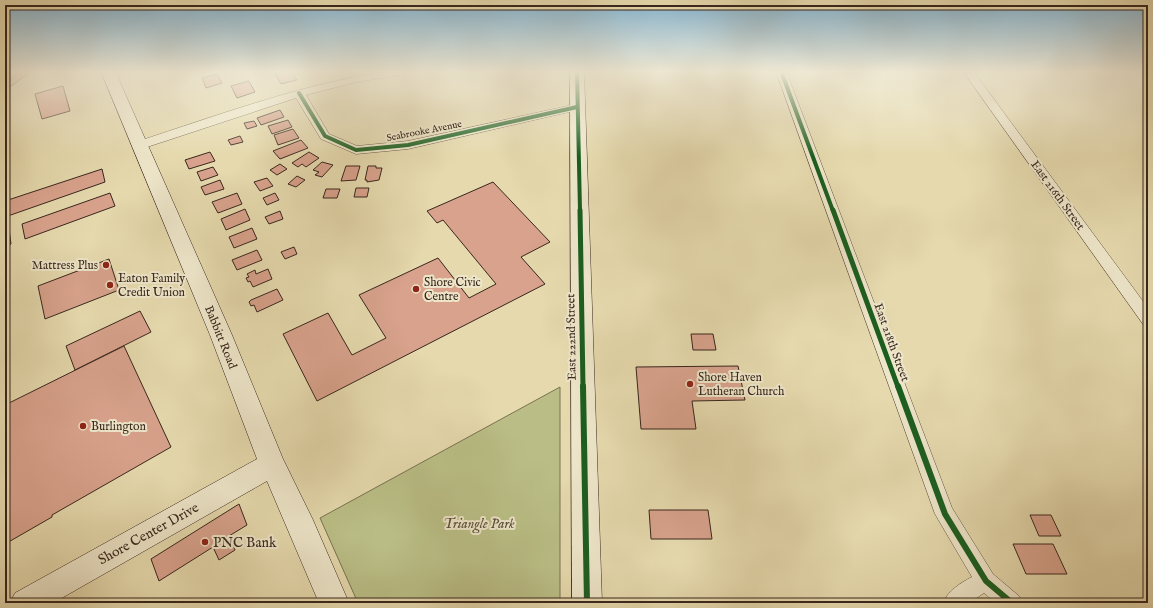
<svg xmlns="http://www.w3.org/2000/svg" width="1153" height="608" font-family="'IM FELL English',serif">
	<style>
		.green { fill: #babe86; stroke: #797252 }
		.building { fill: #d8a28c; stroke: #38271d }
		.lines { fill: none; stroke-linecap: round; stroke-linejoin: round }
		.street-casing { stroke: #635441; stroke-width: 1 }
		.secondary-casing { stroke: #38271d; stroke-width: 1 }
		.street { fill: #eee6ca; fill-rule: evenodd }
		.secondary { fill: #eee6ca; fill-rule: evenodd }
		.cycleway-far2-casing { stroke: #eee6ca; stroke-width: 6 }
		.cycleway-far1-casing { stroke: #eee6ca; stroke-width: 8 }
		.cycleway-casing { stroke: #eee6ca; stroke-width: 8 }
		.cycleway-far2 { stroke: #1b5e20; stroke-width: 4 }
		.cycleway-far1 { stroke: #1b5e20; stroke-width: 5 }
		.cycleway { stroke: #1b5e20; stroke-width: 6 }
		.poi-dot { fill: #8f2418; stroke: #eee6ca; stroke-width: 1.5 }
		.labels { text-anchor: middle; stroke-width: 4; stroke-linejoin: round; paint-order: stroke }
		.far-street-label { font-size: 10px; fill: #38271d; stroke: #eee6ca }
		.street-label { font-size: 12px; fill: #38271d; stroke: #eee6ca }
		.poi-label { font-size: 12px; fill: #38271d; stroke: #eee6ca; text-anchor: start }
		.near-park-label { font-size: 14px; font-style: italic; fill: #584d37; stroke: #eee6ca }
		.near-street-label { font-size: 14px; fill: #38271d; stroke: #eee6ca }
		.near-poi-label { font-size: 14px; fill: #38271d; stroke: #eee6ca; text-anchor: start }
	</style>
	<rect width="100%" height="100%" fill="#e5d9ad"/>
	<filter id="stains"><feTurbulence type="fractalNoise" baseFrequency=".005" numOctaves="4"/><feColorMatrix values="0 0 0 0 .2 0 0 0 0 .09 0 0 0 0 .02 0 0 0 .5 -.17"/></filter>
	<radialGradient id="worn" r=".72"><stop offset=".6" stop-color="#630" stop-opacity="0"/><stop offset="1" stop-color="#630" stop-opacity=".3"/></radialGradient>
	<polygon class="green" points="560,387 560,603 358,603 320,518"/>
	<g class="building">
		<polygon points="21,71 33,71 5,90 5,82"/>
		<polygon points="286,71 291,71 297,80 281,84 275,74"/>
		<polygon points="217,74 222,83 206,88 202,78"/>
		<polygon points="249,81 255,92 237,98 231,86"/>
		<polygon points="63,86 70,111 42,119 35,94"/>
		<polygon points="280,110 284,117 261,125 257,118"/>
		<polygon points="288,120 292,127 272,134 268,126"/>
		<polygon points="254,121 257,126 247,129 244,123"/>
		<polygon points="293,129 299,138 278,145 274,135"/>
		<polygon points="240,136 243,142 231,145 228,140"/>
		<polygon points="301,140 308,148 280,159 273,151"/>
		<polygon points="210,152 215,161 189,169 185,160"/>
		<polygon points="309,152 319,158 306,167 302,164 298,167 292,163"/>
		<polygon points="322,162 333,165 322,177 315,175 319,172 313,170"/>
		<polygon points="280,164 287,169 277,175 270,170"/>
		<polygon points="346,166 360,166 356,180 341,181"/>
		<polygon points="368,166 376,166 376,168 382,168 379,180 367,182 367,180 365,180"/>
		<polygon points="213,167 218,175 201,181 197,172"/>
		<polygon points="102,169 105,182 5,217 5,201"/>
		<polygon points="297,176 305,180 296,187 288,184"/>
		<polygon points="267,178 273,186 260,191 254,182"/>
		<polygon points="220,180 224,189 205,195 201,187"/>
		<polygon points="493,182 550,242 521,257 545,284 317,401 283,334 328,313 352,355 386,338 359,295 438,258 469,298 496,284 443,220 437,223 427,211"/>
		<polygon points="356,188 369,188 367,197 354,197"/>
		<polygon points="326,189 340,189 337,198 323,198"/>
		<polygon points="110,193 115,206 25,239 22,224"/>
		<polygon points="237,193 242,204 218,213 212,202"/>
		<polygon points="275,193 279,200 267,205 263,198"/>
		<polygon points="245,209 250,220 226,230 221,219"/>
		<polygon points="280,211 283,219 269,224 265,217"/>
		<polygon points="252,228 257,239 234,248 229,237"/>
		<polygon points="9,229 11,244 5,247 5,231"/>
		<polygon points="294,247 297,254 285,259 281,252"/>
		<polygon points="257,250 262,260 237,270 232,260"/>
		<polygon points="109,259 119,290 45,319 38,286"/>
		<polygon points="268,269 272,279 253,287 250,281 248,282 246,278 249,277 247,274 255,270 256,274"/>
		<polygon points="277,289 283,300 257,312 254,305 251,306 249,302 251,300"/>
		<polygon points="140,311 151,332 75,370 66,346"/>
		<polygon points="691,334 713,334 716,350 693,350"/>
		<polygon points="124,346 171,447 52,515 52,517 5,544 5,405"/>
		<polygon points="738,366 745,400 692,401 696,429 641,429 636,367"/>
		<polygon points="239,504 247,525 229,536 235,550 219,560 213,547 159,581 151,559"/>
		<polygon points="649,510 708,510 712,539 651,539"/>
		<polygon points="1030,515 1051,515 1061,536 1039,536"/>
		<polygon points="1013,544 1053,544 1067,574 1026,574"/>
	</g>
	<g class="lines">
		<g class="street-casing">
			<g id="street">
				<path d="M389 71H411L406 74 356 82 306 95 329 134 357 146 408 141 577 104 583 107 577 110 408 149 356 154 321 139 296 98 144 148H136L134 145 136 142C219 115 302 84 389 71Z"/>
				<path d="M776 71H786L952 508 993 574 1019 596 1022 603H996L984 593 969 603H943C948 591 960 583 972 577L935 514Z"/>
				<polygon points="963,71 973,71 1148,308 1148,326 1143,324"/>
			</g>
		</g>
		<g class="secondary-casing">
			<g id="secondary">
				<polygon points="101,71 115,71 232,335 283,459 313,520 349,603 319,603 267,481 53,603 10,603 15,593 257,459 210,335"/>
				<polygon points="570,71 584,71 602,603 572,603"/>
			</g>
		</g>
		<use href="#street" class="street"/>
		<use href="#secondary" class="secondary"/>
		<g class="cycleway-far2-casing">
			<g id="cycleway-far2">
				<polyline points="577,71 580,211"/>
				<polyline points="781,71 833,211"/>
				<polyline points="299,93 325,136 356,150 408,145 577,107"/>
			</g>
		</g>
		<g class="cycleway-far1-casing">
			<g id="cycleway-far1">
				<polyline points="580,210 583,387"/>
				<polyline points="833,210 898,387"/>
			</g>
		</g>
		<g class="cycleway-casing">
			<g id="cycleway">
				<polyline points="583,386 587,603"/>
				<polyline points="898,386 945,514 986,581 1012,603"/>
			</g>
		</g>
		<use href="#cycleway-far2" class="cycleway-far2"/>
		<use href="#cycleway-far1" class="cycleway-far1"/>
		<use href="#cycleway" class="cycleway"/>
	</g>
	<linearGradient id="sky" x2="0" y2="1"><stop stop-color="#87b6d2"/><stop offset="0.46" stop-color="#f3eeda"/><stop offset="1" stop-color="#f3eeda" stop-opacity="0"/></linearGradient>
	<rect width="1153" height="156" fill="url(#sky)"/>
	<g class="poi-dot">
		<circle cx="106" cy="265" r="4"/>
		<circle cx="110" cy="285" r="4"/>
		<circle cx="416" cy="289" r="4"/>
		<circle cx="690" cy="384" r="4"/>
		<circle cx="83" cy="426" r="4"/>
		<circle cx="205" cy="542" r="4"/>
	</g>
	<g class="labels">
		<g class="far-street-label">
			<text transform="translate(424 130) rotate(-11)" y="4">Seabrooke Avenue</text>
		</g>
		<g class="street-label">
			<text transform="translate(1058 195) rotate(54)" y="4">East 216th Street</text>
			<text transform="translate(221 337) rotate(68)" y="4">Babbitt Road</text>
			<text transform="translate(571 337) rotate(-91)" y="4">East 222nd Street</text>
			<text transform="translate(892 342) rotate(70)" y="4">East 218th Street</text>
		</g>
		<g class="poi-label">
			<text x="98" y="269" text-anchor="end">Mattress Plus</text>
			<text x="118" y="282">Eaton Family<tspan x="118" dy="14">Credit Union</tspan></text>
			<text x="424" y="286">Shore Civic<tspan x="424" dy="14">Centre</tspan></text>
			<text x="698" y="381">Shore Haven<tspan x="698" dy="14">Lutheran Church</tspan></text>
			<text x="91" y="430">Burlington</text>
		</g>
		<g class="near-park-label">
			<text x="479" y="528">Triangle Park</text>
		</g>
		<g class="near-street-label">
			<text transform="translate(148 533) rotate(-29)" y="5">Shore Center Drive</text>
		</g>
		<g class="near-poi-label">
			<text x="213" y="547">PNC Bank</text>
		</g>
	</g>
	<rect width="1153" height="608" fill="none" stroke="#e5d9ad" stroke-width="20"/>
	<rect x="6" y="6" width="1141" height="596" fill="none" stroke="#38271d" stroke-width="2"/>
	<rect x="10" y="10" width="1133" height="588" fill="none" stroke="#38271d"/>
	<rect width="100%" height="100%" filter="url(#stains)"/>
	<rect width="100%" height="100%" fill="url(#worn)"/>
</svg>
